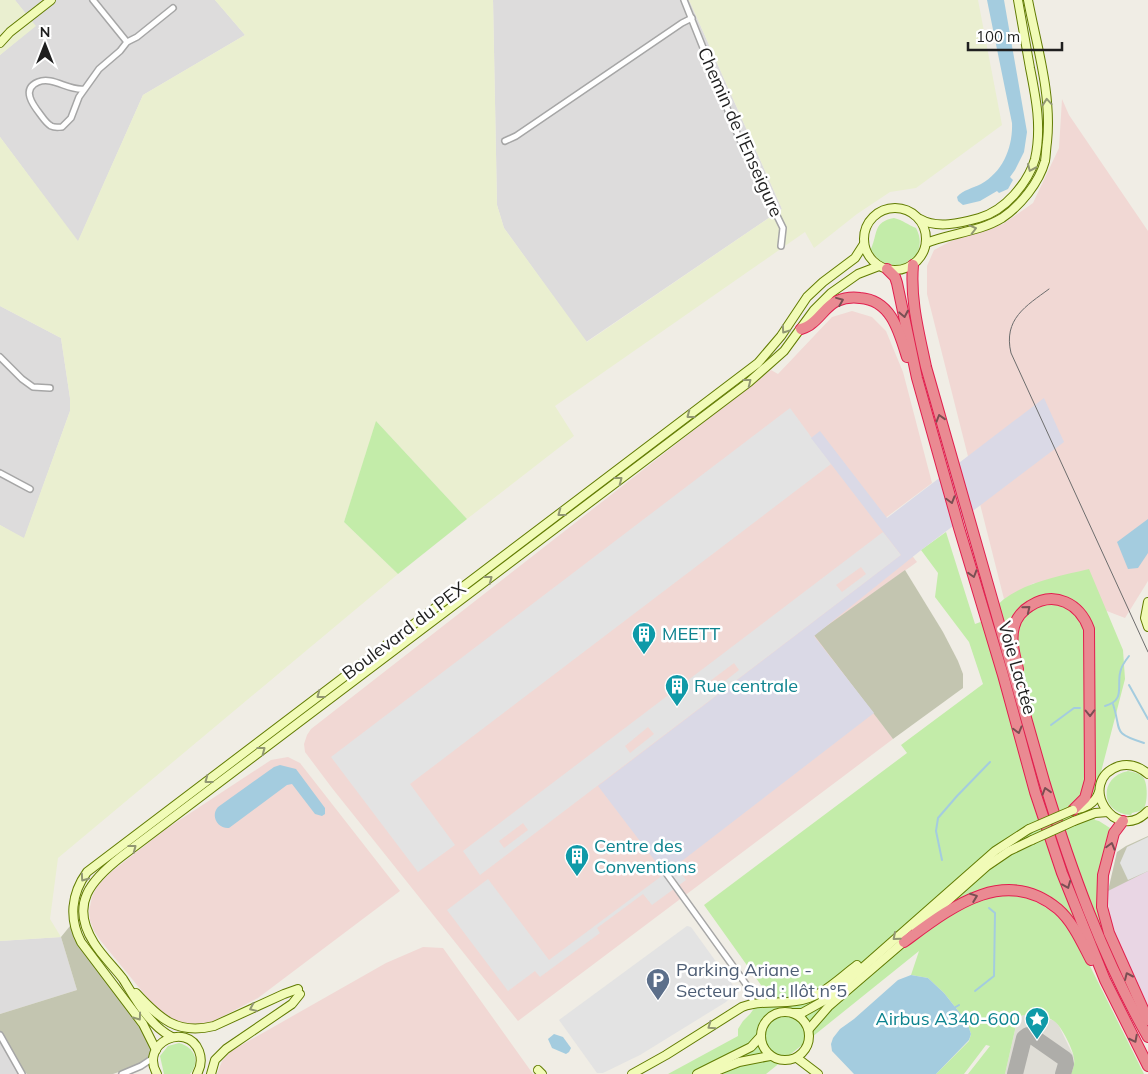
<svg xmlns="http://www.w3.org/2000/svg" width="1148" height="1074" font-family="Mulish,sans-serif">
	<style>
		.residential { fill: #dddcdc }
		.commercial { fill: #f1d8d4 }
		.industrial { fill: #e9d6e4 }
		.airport { fill: #dfddd6 }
		.construction { fill: #c3c5b0 }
		.farmland { fill: #eaefd0 }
		.grass { fill: #c3eca9 }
		.parking { fill: #e3e3e3; fill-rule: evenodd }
		.plaza { fill: #dad9e6 }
		.water { fill: #a4ccdf }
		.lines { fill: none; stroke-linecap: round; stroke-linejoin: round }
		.stream { stroke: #a4ccdf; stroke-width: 2 }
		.taxiway { stroke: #aeada9; stroke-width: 16 }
		.street-casing { stroke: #a6a6a6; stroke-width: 8 }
		.secondary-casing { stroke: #617b01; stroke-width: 10 }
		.highway-casing { stroke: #e11f4e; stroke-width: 12 }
		.street { stroke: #fff; stroke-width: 5 }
		.secondary { stroke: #f1fbb7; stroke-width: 8 }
		.highway { stroke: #ea8a92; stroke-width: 10 }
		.tram { stroke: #6d6d6d; stroke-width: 1 }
		.secondary-bridge-casing { stroke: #617b01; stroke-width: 10; stroke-linecap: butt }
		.secondary-bridge { stroke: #f1fbb7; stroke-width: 8 }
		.oneway { stroke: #929873 }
		.oneway2 { stroke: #7a4f53 }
		.labels { text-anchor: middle; stroke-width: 5; stroke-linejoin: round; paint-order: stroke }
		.street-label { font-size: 18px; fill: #1f1f1f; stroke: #fff }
		.culture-label { font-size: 18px; fill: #0d838f; stroke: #fff; text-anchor: start }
		.service-label { font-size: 18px; fill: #4e5e75; stroke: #fff; text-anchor: start }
	</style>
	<rect width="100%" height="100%" fill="#f0ede5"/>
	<g class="residential">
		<polygon points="15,0 215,0 245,35 143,95 78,242 0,137 0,55 35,26"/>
		<polygon points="493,0 689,0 782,209 586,342 504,228 497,205"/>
		<polygon points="0,306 61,338 70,398 70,411 24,539 0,525"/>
		<polygon points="61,937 77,990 0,1014 0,941"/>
		<polygon points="0,1032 23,1070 27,1074 0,1074"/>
	</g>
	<g class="commercial">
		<polygon points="1062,99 1069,115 1148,231 1148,581 1125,618 1034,583 1004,599 927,294 927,266 934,250 951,241 1003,224 1033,203 1059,148"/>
		<polygon points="852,311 872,317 886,331 903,372 932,483 884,519 917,562 815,635 893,739 518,1021 332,788 305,752 304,744 307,735 311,729 771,370 778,374 832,317"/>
		<polygon points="288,757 300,763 400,891 258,998 210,1023 194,1025 175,1021 165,1016 155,1007 100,940 94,931 90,920 89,911 92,897 97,886 111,872 166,829 271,760"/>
		<polygon points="423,947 443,948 533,1074 217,1074 222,1061 231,1051 386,963"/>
	</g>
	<polygon class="industrial" points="1117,852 1124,854 1128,880 1148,871 1148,1005 1112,927 1109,909 1108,891"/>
	<polygon class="airport" points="1028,1013 1049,1019 1055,1021 1059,1026 1074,1057 1071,1074 1005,1074 1017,1021 1021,1016"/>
	<g class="construction">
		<polygon points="905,570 943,632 958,661 963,674 963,688 893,739 814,635"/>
		<polygon points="1148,836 1148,871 1108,891 1117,852 1126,846"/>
		<polygon points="70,926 74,937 136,1020 150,1043 150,1054 146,1060 139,1065 113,1074 27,1074 23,1070 0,1032 0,1014 77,990 61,937"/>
	</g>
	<g class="farmland">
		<polygon points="0,0 15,0 36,26 0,55"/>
		<polygon points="215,0 493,0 497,205 504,228 587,342 782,209 689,0 978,0 1002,125 916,188 890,192 857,214 814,248 805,232 555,406 574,436 467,519 377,422 344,522 398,574 58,858 50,919 61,937 0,941 0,525 24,538 70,411 70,398 61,338 0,306 0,137 78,241 143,95 245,35"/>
	</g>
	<g class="grass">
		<path d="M894 218C903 220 908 225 916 228 933 260 888 283 871 249 878 233 873 222 894 218Z"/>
		<polygon points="376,421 467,519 398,574 344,522"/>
		<path d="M946 532 975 624C989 620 993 608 1004 599 1029 581 1060 576 1089 569L1123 650 1125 679 1101 772C1093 784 1097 792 1088 802L1095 820 1099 821 1110 828 1105 844 1098 887 1106 934 1075 925 1045 899H1030C1055 911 1061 918 1077 940L1144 1074H1071C1073 1069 1075 1064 1074 1059 1074 1051 1061 1025 1054 1021 1046 1015 1030 1013 1021 1016L1017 1021 1005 1074H968L990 1046 986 1045 964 1074H936L969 1041 971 1034 967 1022 944 993 928 978 911 975 919 951 766 1074H668L738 1036V1029L743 1021 750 1014 766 992 704 905 907 753 901 745 983 684 969 642 935 597 938 573 921 550Z"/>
		<path d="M1128 771C1133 772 1139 773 1143 777 1148 783 1148 804 1143 810 1141 811 1135 812 1132 813L1131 815C1100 814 1098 777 1128 771Z"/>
		<path d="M179 1043C194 1047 201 1061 190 1074H164L160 1056 168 1046Z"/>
	</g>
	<g class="parking">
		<polygon points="790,408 831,464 410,784 455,845 418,872 331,757"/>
		<path d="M883 532 901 555 480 875 463 851ZM861 567 866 574 842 592 836 585ZM734 663 739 670 715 689 710 681ZM648 727 654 734 630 753 625 746ZM523 823 528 830 504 848 499 841Z"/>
		<polygon points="1148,837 1148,871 1128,880 1120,863 1127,847"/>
		<polygon points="675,866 686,880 652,905 643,894 597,928 600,933 540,977 535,971 508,991 447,910 488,879 549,960"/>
		<polygon points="687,926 691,927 735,988 735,993 726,1002 640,1055 603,1073 597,1073 559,1020"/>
	</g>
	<polygon class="plaza" points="1044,398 1064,442 920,551 814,636 874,713 665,874 598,786 901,555 811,438 820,431 887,518"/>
	<g class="water">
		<path d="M987 0H1004L1027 132 1024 152 1015 170 1010 177 1013 180 1008 189 999 193 997 191 980 201 963 205 958 201 957 197C963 190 973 188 981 184 1003 172 1013 147 1012 123Z"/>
		<polygon points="1148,519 1148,553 1138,568 1128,569 1117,542"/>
		<path d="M280 765 296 769 325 808V814L322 816 315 814 292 784 287 785 229 828C218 829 210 816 218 807L274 767Z"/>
		<polygon points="911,975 928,978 944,993 967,1022 971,1034 969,1040 936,1074 854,1074 832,1051 831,1044 833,1038 840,1029 854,1019 898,980"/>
		<polygon points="554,1034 563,1037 571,1048 569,1052 566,1054 552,1048 548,1039"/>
	</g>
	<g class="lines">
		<g class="stream">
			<polyline points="1129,685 1148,719"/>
			<path d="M1113 704C1122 731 1111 733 1144 743"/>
			<path d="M1105 706C1125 700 1117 688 1120 673 1121 666 1125 661 1129 656"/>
			<polyline points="1051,725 1074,708 1080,708"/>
			<polyline points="942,860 936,831 938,818 957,796 990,762"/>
			<polyline points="975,991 994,976 995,913 989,908"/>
			<polyline points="954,1008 959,1005"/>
		</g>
		<polyline class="taxiway" points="1015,1074 1024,1038 1028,1035 1032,1036 1065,1059 1066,1064 1063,1074"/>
		<g class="street-casing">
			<g id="street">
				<polyline points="93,0 127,42"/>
				<polyline points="684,0 739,138 783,228 781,246"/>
				<path d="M84 89C68 91 53 76 38 82 21 89 33 105 40 114 43 118 46 123 51 126 55 128 58 127 62 127L71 118 79 97 99 69 120 51 127 42 137 37 173 8"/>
				<polyline points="505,141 516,136 682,23 692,18"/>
				<polyline points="0,357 22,379 33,387 50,388"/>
				<polyline points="0,473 30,489"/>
				<polyline points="666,873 748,987 753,1003"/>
				<polyline points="0,1035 22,1074"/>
				<polyline points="122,1074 141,1066 153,1058"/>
			</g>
		</g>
		<g class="secondary-casing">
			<g id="secondary">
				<polyline points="0,43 10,32 51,0"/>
				<circle cx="895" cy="239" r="31"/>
				<path d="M920 219C937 229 961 223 979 218 993 214 1004 206 1014 195 1023 185 1031 173 1035 159 1042 128 1036 98 1030 68 1026 45 1022 23 1018 0"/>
				<path d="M926 243C951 233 979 232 1002 218 1020 206 1039 183 1045 161 1046 155 1046 148 1047 142 1052 95 1037 47 1028 0"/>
				<polyline points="1148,602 1145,618 1148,627"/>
				<path d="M1148 774C1140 767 1130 763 1119 766 1075 781 1115 846 1148 811"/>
				<path d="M1073 810C1085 808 1095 804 1099 792"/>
				<polyline points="1074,821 1095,813 1108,812"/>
				<polyline points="916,929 987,866 1009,851 1032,840"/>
				<path d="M136 993C160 1019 177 1035 214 1026L284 994 298 989"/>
				<circle cx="785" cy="1036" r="24"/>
				<polyline points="794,1013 802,1013 827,999 995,851 1029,829"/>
				<polyline points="809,1029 829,1006 907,939"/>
				<path d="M172 1037C150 1026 136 1000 123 979 114 967 102 956 94 943 69 904 91 880 122 856L749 382 784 351 814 310 831 293 858 274 879 266"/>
				<path d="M156 1050 143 1024 81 942C69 919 71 894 87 872L758 363 781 336 807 297 823 282 855 258 864 244"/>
				<polyline points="797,1058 818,1074"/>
				<polyline points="538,1070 542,1074"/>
				<path d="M157 1074C139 1043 187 1021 199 1051 202 1059 201 1067 197 1074"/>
				<polyline points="211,1074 215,1060 226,1049 292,1004 300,994"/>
				<path d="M632 1074 666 1055 742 1007C760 1000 778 1004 796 1001 821 998 837 980 857 965"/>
				<polyline points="697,1074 751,1047 761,1036"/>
				<polyline points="709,1074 739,1062 770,1056"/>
			</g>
		</g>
		<g class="highway-casing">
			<g id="highway">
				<path d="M913 265C910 300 919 333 926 367L1044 781C1071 870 1102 956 1148 1037"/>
				<polyline points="887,269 895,277 897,283 917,378 959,528 1003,675 1035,792 1062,873 1105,980 1148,1066"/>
				<path d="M801 329C804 328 809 326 811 324 821 317 826 306 837 301 844 298 852 297 860 298 891 300 899 331 907 357"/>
				<path d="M1018 669C1015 656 1010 640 1014 627 1016 618 1023 610 1030 606 1055 590 1080 604 1089 629L1090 780 1085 798 1073 810"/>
				<polyline points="1123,821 1114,833 1103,875 1102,907 1109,933 1148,1020"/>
				<path d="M904 942C949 909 1004 864 1058 909 1073 922 1082 943 1091 960"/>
			</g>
		</g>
		<use href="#street" class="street"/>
		<use href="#secondary" class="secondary"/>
		<use href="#highway" class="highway"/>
		<path class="tram" d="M1049 289C1026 306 1003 319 1011 353L1148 652"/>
		<g class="secondary-bridge-casing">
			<g id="secondary-bridge">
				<polyline points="1029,829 1073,810"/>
				<polyline points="1032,840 1074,821"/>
			</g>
		</g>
		<use href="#secondary-bridge" class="secondary-bridge"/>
	</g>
	<defs><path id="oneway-chevron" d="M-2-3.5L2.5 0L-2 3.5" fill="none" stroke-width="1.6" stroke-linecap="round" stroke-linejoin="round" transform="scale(1.25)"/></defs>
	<g class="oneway">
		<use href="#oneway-chevron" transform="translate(1047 102) rotate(-95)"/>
		<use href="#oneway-chevron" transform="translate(1031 168) rotate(114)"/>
		<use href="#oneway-chevron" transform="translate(973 229) rotate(-14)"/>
		<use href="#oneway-chevron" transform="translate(785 330) rotate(125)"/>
		<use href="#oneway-chevron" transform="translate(748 382) rotate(-38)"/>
		<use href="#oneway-chevron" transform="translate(690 415) rotate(143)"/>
		<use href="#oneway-chevron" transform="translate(619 480) rotate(-37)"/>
		<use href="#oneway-chevron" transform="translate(561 513) rotate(143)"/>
		<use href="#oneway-chevron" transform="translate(489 579) rotate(-37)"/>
		<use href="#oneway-chevron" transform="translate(320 695) rotate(143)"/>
		<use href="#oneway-chevron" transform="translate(262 750) rotate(-37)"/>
		<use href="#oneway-chevron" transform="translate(208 780) rotate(143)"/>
		<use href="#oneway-chevron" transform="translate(133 848) rotate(-37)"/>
		<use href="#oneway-chevron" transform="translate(84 878) rotate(125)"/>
		<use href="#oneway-chevron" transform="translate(896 937) rotate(139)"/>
		<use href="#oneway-chevron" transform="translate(253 1008) rotate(155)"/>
		<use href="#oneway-chevron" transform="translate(138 1017) rotate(54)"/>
		<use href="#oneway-chevron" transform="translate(711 1026) rotate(145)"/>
	</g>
	<g class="oneway2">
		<use href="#oneway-chevron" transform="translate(840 301) rotate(-22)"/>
		<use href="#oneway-chevron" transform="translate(904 314) rotate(79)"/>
		<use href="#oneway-chevron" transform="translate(940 418) rotate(-107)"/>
		<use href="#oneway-chevron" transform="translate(951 500) rotate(74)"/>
		<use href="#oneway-chevron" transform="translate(973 574) rotate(73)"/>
		<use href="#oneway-chevron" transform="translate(1027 609) rotate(-39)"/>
		<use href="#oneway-chevron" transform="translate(1090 713) rotate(89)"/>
		<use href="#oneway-chevron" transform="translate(1018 730) rotate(75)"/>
		<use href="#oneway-chevron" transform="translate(1046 791) rotate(-107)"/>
		<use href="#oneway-chevron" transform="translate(1111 846) rotate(-74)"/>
		<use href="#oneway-chevron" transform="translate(1067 885) rotate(68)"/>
		<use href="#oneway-chevron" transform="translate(974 897) rotate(-21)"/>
		<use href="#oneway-chevron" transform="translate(1128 976) rotate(-114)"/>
		<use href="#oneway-chevron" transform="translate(1134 1039) rotate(63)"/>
	</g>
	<defs>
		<g id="building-pin" transform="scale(1.25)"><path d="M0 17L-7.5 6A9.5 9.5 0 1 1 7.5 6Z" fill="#0f9aa8" stroke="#fff"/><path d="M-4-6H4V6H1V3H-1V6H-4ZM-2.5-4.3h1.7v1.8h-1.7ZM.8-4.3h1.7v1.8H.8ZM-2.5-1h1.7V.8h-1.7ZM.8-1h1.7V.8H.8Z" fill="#fff"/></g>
		<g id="parking-pin" transform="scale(1.25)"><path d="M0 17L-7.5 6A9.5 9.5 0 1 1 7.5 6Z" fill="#5c6f8a" stroke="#fff"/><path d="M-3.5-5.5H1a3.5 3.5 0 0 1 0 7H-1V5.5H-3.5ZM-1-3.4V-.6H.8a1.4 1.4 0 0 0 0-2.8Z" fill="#fff"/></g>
		<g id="sight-pin" transform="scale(1.25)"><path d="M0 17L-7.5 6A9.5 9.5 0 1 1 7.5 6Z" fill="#0f9aa8" stroke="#fff"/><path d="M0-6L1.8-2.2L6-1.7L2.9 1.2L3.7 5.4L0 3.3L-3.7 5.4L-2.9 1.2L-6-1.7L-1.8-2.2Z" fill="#fff"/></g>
	</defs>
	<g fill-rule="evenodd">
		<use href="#building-pin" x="644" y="634"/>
		<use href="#building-pin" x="677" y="686"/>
		<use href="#building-pin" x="577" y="856"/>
		<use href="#parking-pin" x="658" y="980"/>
		<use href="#sight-pin" x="1037" y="1019"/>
	</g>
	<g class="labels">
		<g class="street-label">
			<text transform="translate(740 132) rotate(66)" y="6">Chemin de l'Enseigure</text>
			<text transform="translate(404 631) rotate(-37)" y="6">Boulevard du PEX</text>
			<text transform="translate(1017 668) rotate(74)" y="6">Voie Lactée</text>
		</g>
		<g class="culture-label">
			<text x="662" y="640">MEETT</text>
			<text x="694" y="692">Rue centrale</text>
			<text x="594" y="852">Centre des<tspan x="594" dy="21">Conventions</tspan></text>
			<text x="1020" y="1025" text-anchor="end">Airbus A340-600</text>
		</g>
		<g class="service-label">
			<text x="676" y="976">Parking Ariane -<tspan x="676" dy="21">Secteur Sud : Ilôt n°5</tspan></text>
		</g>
	</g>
	<g transform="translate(45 45)" stroke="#ffffff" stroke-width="4" paint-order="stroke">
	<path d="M0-4L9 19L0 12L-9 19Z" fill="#1f1f1f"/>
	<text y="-8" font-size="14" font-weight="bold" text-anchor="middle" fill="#1f1f1f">N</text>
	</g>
	<path d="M968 42v8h94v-8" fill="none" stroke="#1f1f1f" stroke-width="2.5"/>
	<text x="976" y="42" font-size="15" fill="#1f1f1f" stroke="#ffffff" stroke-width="4" paint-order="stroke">100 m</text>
</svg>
